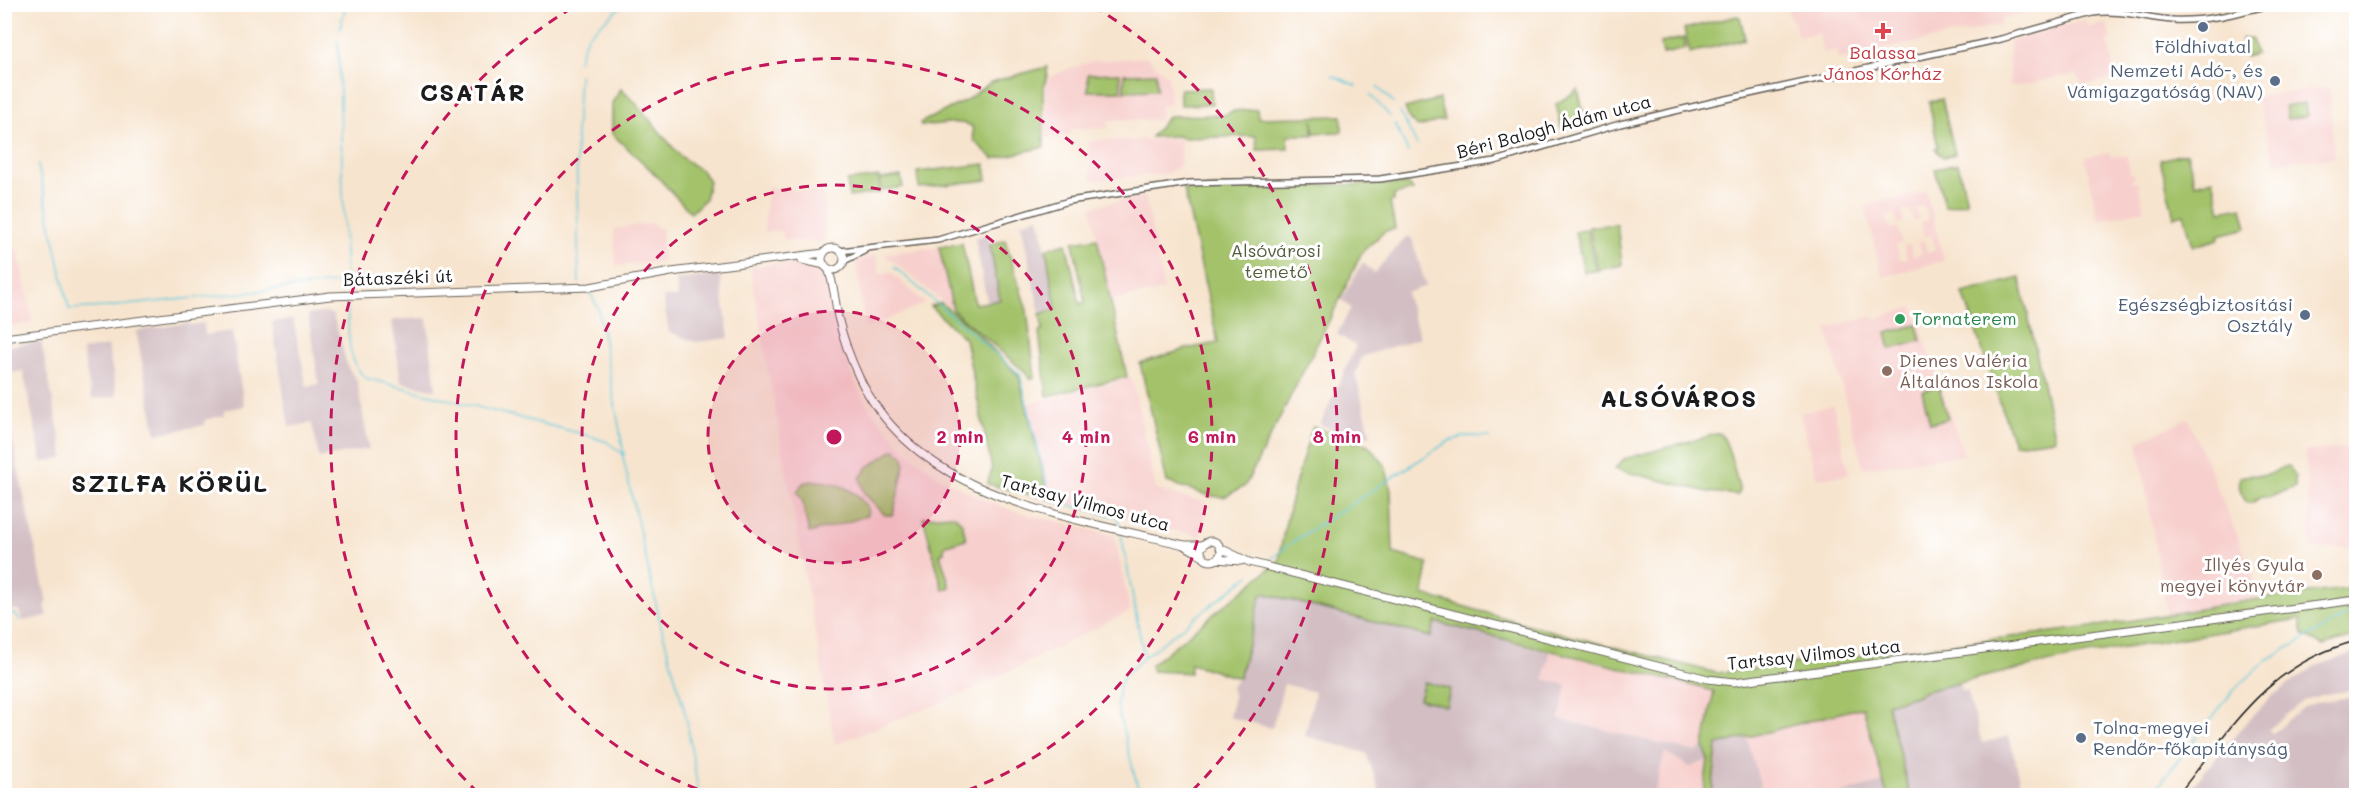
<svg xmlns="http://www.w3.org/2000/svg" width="2361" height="800" font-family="Mali,sans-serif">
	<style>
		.built { fill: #f7d0cd; fill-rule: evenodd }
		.industrial { fill: #d2bec3 }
		.green { fill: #a3c26a; stroke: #606f43; stroke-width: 1.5 }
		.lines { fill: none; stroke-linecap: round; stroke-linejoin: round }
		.stream { stroke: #5fc8da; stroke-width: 1.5 }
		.tertiary-casing { stroke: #69625a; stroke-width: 8 }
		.primary-casing { stroke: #69625a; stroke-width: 9 }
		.tertiary { stroke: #fff; stroke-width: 5 }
		.primary { stroke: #fff; stroke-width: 7 }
		.rail { stroke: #1c1c1c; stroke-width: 1.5 }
		.ring { fill: none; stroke: #c2185b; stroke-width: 3; stroke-dasharray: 10 8 }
		.service-dot { fill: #5c6f8a; stroke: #fff; stroke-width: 2 }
		.health-dot { fill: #e0444e; stroke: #fff; stroke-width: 2 }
		.leisure-dot { fill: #2e9e5b; stroke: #fff; stroke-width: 2 }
		.education-dot { fill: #8d6e63; stroke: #fff; stroke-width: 2 }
		.labels { text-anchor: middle; stroke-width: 6; stroke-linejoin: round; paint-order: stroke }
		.service-label { font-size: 18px; fill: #4e5e75; stroke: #fff; text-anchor: end }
		.health-label { font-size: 18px; fill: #be3a42; stroke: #fff }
		.street-label { font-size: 18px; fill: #1c1c1c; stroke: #fff }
		.park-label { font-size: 18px; fill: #525e3b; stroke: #fff }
		.leisure-label { font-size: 18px; fill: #27864d; stroke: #fff; text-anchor: start }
		.education-label { font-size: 18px; fill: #785e54; stroke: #fff; text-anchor: start }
		.district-label { font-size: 24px; font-weight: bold; letter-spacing: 1.5px; fill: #1c1c1c; stroke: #fff }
		.centre { fill: #c2185b; stroke: #fff; stroke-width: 3 }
		.ring-label { font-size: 18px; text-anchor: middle; font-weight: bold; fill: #c2185b; stroke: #fff; stroke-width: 6; stroke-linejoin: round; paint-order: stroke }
	</style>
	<rect width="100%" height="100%" fill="#fff"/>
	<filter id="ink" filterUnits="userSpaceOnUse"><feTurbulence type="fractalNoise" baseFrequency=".0167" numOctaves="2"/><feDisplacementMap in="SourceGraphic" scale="12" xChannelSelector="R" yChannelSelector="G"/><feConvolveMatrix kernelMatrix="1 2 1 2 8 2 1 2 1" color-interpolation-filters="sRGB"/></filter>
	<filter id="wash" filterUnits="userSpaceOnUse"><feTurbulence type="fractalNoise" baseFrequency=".008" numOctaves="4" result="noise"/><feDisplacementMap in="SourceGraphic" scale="24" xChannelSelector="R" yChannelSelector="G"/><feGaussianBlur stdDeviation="1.35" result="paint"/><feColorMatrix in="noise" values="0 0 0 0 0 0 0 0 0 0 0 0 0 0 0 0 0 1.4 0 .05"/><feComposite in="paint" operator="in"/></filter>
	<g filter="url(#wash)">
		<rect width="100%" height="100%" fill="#f7e4ce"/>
		<g class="built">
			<polygon points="2047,4 2048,7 2000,20 2000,25 1838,59 1836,50 1823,53 1818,33 1798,37 1794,21 1791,21 1787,5"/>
			<polygon points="2085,20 2088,28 2107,23 2111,39 2108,40 2115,79 2082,85 2077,74 2010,87 2009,41"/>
			<polygon points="1147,57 1168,77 1169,83 1170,105 1161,105 1160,120 1108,120 1108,128 1071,129 1070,136 1046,138 1046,86 1049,78 1068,69 1093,61"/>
			<polygon points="2329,87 2334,158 2275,162 2256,97"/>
			<polygon points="1180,139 1181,165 1166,174 1091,180 1088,141"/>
			<polygon points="2109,152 2111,156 2127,156 2130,173 2133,173 2134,179 2132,179 2132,183 2138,182 2144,210 2098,220 2085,157"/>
			<polygon points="767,187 821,193 825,201 824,243 784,240 782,231 764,232"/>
			<path d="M1926 191 1944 261 1882 277 1865 206ZM1924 206 1928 221 1921 223 1924 237 1932 235 1936 250 1927 253 1924 241 1919 242 1922 254 1913 256 1910 245 1904 246 1907 258 1900 260 1896 245 1902 243 1897 227 1890 229 1886 216 1895 214 1898 224 1904 223 1902 212 1910 210 1913 221 1919 219 1916 209Z"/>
			<polygon points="1145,196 1164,290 1110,301 1091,207"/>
			<polygon points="652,223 662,230 662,262 616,266 614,229"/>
			<polygon points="939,247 953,310 884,254"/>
			<polygon points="11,249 11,251 18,250 33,323 5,326 5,250"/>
			<polygon points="876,255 880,274 891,272 925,303 882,322 882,324 865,328 856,261"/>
			<polygon points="784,263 808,264 825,270 829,280 835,327 856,386 870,410 905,450 939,477 989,502 1014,511 1115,536 1130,611 966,693 835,744 752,279 751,267"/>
			<polygon points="1913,307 1964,455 1863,468 1827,328 1873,316 1874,319"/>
			<polygon points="1132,378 1156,490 1207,503 1201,537 1049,499 1026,404"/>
			<polygon points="1833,405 1849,474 1817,479 1800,413"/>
			<polygon points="2188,418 2253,573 2257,599 2167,614 2138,442"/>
			<polygon points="2353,448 2356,546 2311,549 2305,451"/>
			<polygon points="1550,652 1714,691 1704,746 1696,752 1559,719 1544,679"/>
			<polygon points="1863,706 1883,782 1835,795 1763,795 1747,738"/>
			<polygon points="1665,752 1690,767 1708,760 1703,795 1654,796"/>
		</g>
		<g class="industrial">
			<polygon points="1039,217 1058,310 1040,314 1021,223"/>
			<polygon points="988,234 1000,300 987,302 975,238"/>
			<polygon points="1407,236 1412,239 1426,286 1406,293 1420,338 1363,356 1355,374 1371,435 1359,438 1320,425 1356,346 1337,334 1351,308 1341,300 1363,262 1374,273"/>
			<polygon points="720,275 729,338 696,342 669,332 663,297 678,297 676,280"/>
			<polygon points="327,312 333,315 348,368 357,380 369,449 319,458 312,423 289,427 272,322 293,319 307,387 319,384 308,315"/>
			<polygon points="427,318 436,390 401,382 392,320"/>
			<polygon points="188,323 189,325 204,323 205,335 232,331 244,406 224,410 224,415 205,420 205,425 156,434 136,331"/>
			<polygon points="41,341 64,458 42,462 23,371 6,374 4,367 5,347"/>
			<polygon points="108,346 117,396 92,399 82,350"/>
			<polygon points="4,403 47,603 45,604 48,616 22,621 19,610 5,610"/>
			<polygon points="1262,593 1431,636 1435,622 1550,652 1544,679 1567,685 1559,719 1696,752 1704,746 1708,760 1690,767 1665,752 1654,795 1381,795 1366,753 1305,736 1315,692 1284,684 1272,728 1229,717 1234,697 1231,687 1239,677"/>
			<polygon points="2356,652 2356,690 2325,694 2304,700 2268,730 2272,734 2302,708 2317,702 2356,696 2356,795 2185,795 2242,727 2272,696 2314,667"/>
			<polygon points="1959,682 1962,692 1967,690 1982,743 2009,736 2024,795 1910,795 1886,704"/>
			<polygon points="1747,738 1763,795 1712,796 1717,745"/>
			<polygon points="1883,782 1887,795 1835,795"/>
		</g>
		<g class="green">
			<polygon points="1737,16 1740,17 1745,39 1690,53 1684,29"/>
			<polygon points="1684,38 1686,49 1663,54 1660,43"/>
			<polygon points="2252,38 2256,54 2245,57 2241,39"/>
			<path d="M1047 67C1049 76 1044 82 1043 92L1044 147 994 159 974 141 972 126C955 119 939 125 921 126L920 123 965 101 991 82Z"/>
			<polygon points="1120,73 1121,91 1088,91 1088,74"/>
			<polygon points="1156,73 1157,90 1124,91 1124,74"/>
			<polygon points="1211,88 1212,104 1180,105 1180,89"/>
			<polygon points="621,89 635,102 680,156 702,171 709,181 705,199 691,213 650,169 612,134 612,103"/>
			<polygon points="1578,90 1586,122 1562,129 1556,104"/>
			<polygon points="1439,99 1444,120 1418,127 1410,120 1405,108"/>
			<polygon points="1942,99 1955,154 1944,157 1939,154 1935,148 1938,147 1929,102"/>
			<polygon points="2305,103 2307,116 2287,119 2285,106"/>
			<polygon points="2356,103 2356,191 2350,104"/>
			<polygon points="1257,109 1258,118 1342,116 1342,132 1314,133 1313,120 1313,135 1288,135 1288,149 1257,150 1256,136 1182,138 1178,136 1151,137 1169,116 1224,115 1234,111"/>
			<polygon points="2187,153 2195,184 2213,179 2221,211 2242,207 2247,228 2219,235 2220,239 2193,246 2184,214 2174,217 2160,160"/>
			<polygon points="985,164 987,180 919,188 917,172"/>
			<polygon points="1958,164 1967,202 1945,207 1935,169"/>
			<polygon points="901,176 903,187 882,190 881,179"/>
			<polygon points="879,177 880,193 849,197 847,181"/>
			<polygon points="1408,184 1413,190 1394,195 1394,201 1390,202 1395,229 1385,231 1362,252 1340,299 1245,486 1224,497 1210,496 1167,482 1140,363 1186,349 1218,343 1184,189 1236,186"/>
			<polygon points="1617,224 1622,265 1598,270 1589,227"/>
			<polygon points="1587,229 1596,271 1584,272 1575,232"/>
			<polygon points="1097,238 1127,377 1047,396 1039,332 1043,330 1040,314 1056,309 1046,249 1066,243 1080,304 1085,302 1073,242"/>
			<polygon points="1005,240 1027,311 1035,377 1030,379 1025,372 953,310 939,247 962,243 975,304 1000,300 990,245"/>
			<polygon points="2020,278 2055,439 2014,444 1963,293"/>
			<polygon points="941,303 973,329 1019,376 1049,499 987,484 992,469 965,339 930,306"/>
			<polygon points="1917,325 1921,341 1890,349 1886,333"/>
			<polygon points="1939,387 1948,419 1930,423 1922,391"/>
			<path d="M1313 427 1368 445 1385 465 1391 490 1393 553 1428 563 1423 595 1555 632 1717 673 2092 627 2271 597 2356 588V636L2323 646 2303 635 2300 619C2173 639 2047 659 1923 692L1916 696 1887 704 1910 795H1887L1863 707 1717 745 1712 795H1703L1708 760 1704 746 1714 691 1435 622 1431 637 1262 593 1239 678 1191 664 1190 673 1152 671 1151 665 1279 561C1285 515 1298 471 1313 427Z"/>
			<path d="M1720 433C1730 444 1735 476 1740 491L1738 495 1708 492 1615 469 1624 459Z"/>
			<polygon points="895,449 904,457 905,464 893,515 885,515 864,493 860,478 868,467"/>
			<path d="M2289 466 2295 476V487L2268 498 2261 497 2252 503H2247C2241 495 2237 487 2241 477 2250 473 2256 477 2266 475 2275 474 2279 466 2289 466Z"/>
			<path d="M813 481C837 481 853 488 868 508L867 515C862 519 815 531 809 533L802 500 797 492 803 483Z"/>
			<polygon points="954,515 962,523 966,539 946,545 944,547 944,552 940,554 950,587 943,590 923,517"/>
			<polygon points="1424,682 1450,689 1446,706 1419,699"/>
		</g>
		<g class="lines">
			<g class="stream">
				<polyline points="1041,10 1062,4"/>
				<polyline points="340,29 346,4"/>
				<polyline points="338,41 346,283"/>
				<polyline points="578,61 587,36 624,4"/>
				<polyline points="1332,75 1357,86"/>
				<polyline points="1377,86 1393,103"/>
				<polyline points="1370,95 1390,116"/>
				<polyline points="1400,112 1417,145"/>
				<polyline points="1395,124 1408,152"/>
				<polyline points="38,165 69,309 107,307 346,282"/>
				<polyline points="894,267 1020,374 1051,501 1118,517 1119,526"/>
				<polyline points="579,283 576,135 579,75"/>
				<polyline points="587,291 592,296 598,308 624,455"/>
				<path d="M347 302C349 326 345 362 366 378L590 436 607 442 622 453 661 626 686 716 699 796"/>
				<polyline points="1121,534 1144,657"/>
				<polyline points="1271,559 1294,541 1449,441 1467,436 1489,437"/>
				<polyline points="4,615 16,614 19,620"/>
				<polyline points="1140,796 1117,706 1119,687 1124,676 1144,657 1250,575"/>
				<polyline points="2150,796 2234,690 2267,660 2356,610"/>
			</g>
		</g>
	</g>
	<g filter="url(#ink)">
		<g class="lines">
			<g class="tertiary-casing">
				<g id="tertiary">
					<path d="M840 251 938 240 1069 201 1189 183 1380 179 1495 161 1620 124 1713 102 2001 39 2093 13C2120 9 2146 18 2172 20 2207 22 2241 12 2274 4"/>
					<polyline points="844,261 864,251"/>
				</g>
			</g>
			<g class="primary-casing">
				<g id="primary">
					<circle cx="833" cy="259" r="11"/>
					<polyline points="802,260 825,265"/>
					<path d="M828 268C834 284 835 301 838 317 843 338 850 358 859 377 917 499 1067 516 1184 545H1204"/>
					<polyline points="4,338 330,296 590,287 671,272 824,253"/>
					<circle cx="1211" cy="551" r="10"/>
					<polyline points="1184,545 1203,556"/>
					<polyline points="1220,548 1249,562 1708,679 1734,682 2356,600"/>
					<polyline points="1216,559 1241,561"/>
				</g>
			</g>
			<use href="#tertiary" class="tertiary"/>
			<use href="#primary" class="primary"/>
			<path class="rail" d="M2177 796C2231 728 2267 664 2356 641"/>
		</g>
	</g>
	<circle cx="834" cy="437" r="126" fill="#c2185b" fill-opacity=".12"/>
	<g class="ring">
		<circle cx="834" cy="437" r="126"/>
		<circle cx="834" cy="437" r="252"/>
		<path d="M714 795A378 378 0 1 1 954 795"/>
		<path d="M478 793A503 503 0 0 1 575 6M1093 6A503 503 0 0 1 1190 793"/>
	</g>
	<g class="service-dot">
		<circle cx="2203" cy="27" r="6"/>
		<circle cx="2275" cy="81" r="6"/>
		<circle cx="2305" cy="315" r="6"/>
		<circle cx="2081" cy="738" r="6"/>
	</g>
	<path class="health-dot" d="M1880 22h6v6h6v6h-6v6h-6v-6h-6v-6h6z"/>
	<circle class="leisure-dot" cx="1900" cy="319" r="6"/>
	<g class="education-dot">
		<circle cx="1887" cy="371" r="6"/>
		<circle cx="2317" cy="575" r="6"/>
	</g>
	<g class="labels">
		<g class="service-label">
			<text x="2203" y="53" text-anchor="middle">Földhivatal</text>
			<text x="2263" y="77">Nemzeti Adó-, és<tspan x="2263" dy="21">Vámigazgatóság (NAV)</tspan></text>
			<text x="2293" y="311">Egészségbiztosítási<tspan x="2293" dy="21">Osztály</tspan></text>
			<text x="2093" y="734" text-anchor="start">Tolna-megyei<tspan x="2093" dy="21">Rendőr-főkapitányság</tspan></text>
		</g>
		<g class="health-label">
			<text x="1883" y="59">Balassa<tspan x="1883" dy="21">János Kórház</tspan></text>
		</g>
		<g class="street-label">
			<text transform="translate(1554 127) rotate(-15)" y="6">Béri Balogh Ádám utca</text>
			<text transform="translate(398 278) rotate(-2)" y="6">Bátaszéki út</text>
			<text transform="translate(1085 503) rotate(15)" y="6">Tartsay Vilmos utca</text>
			<text transform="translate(1814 655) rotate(-6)" y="6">Tartsay Vilmos utca</text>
		</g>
		<g class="park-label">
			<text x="1276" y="257">Alsóvárosi<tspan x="1276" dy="21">temető</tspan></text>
		</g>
		<g class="leisure-label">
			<text x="1912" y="325">Tornaterem</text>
		</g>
		<g class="education-label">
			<text x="1899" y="367">Dienes Valéria<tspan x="1899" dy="21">Általános Iskola</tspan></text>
			<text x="2305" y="571" text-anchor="end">Illyés Gyula<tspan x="2305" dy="21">megyei könyvtár</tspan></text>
		</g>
		<g class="district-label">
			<text x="473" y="101">CSATÁR</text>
			<text x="1679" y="407">ALSÓVÁROS</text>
			<text x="170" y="492">SZILFA KÖRÜL</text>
		</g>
	</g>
	<circle cx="834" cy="437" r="9" class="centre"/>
	<g class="ring-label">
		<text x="960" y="443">2 min</text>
		<text x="1086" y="443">4 min</text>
		<text x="1212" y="443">6 min</text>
		<text x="1337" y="443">8 min</text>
	</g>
	<rect width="2361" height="800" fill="none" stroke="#fff" stroke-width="24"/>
</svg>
